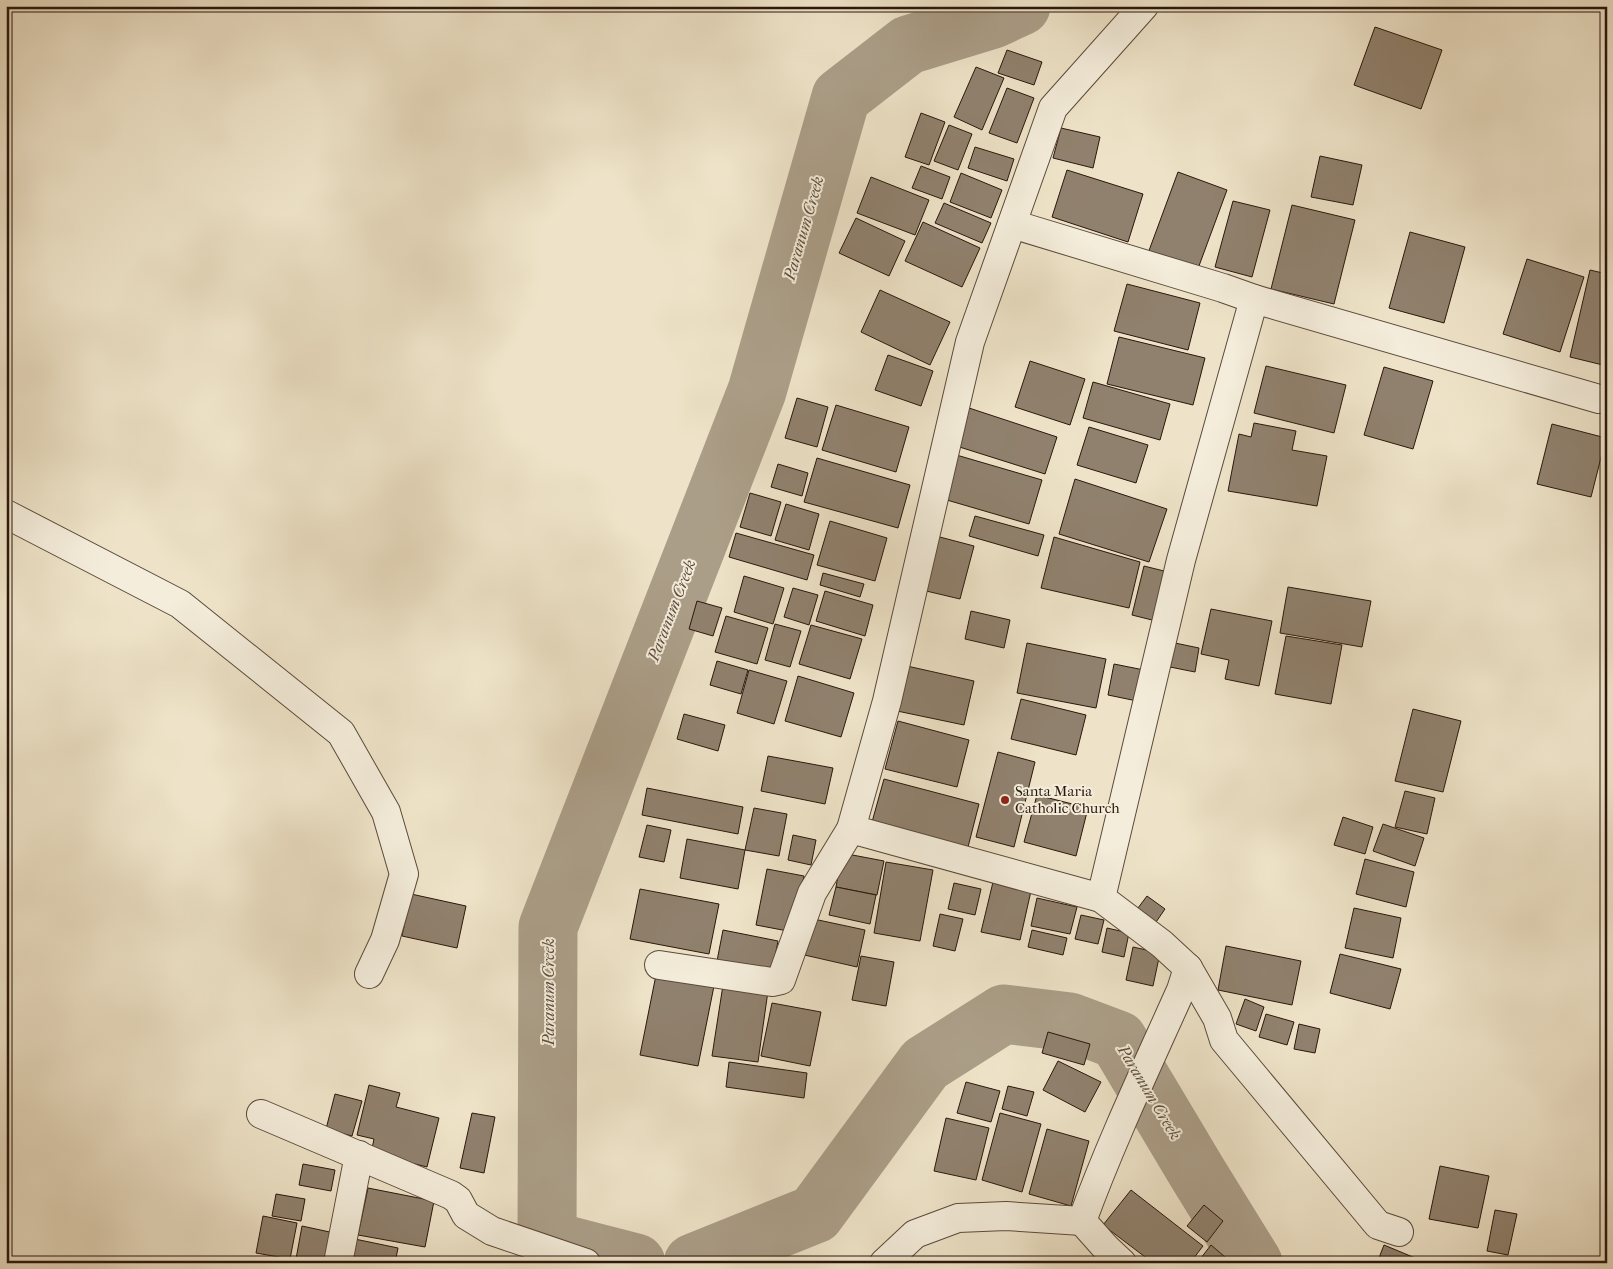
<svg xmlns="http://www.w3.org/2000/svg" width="1613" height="1269" font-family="'IM FELL French Canon',serif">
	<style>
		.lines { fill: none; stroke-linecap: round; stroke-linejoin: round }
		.river { stroke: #ab9e88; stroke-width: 59 }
		.building { fill: #90816e; stroke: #2a170c }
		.minor-casing { stroke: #5b4a3b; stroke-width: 30 }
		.tertiary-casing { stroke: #5b4a3b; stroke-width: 30 }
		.minor { stroke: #f4eddb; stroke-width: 28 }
		.tertiary { stroke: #f4eddb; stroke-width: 28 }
		.poi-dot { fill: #8f2418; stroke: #f4eddb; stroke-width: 2 }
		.labels { text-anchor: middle; stroke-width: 4; stroke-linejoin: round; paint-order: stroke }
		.poi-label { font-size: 15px; fill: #2a170c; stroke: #f4eddb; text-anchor: start }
		.water-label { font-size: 16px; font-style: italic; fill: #5e4d3e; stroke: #f4eddb }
	</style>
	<rect width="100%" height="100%" fill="#eee3c8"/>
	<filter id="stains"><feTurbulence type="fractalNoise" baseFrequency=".004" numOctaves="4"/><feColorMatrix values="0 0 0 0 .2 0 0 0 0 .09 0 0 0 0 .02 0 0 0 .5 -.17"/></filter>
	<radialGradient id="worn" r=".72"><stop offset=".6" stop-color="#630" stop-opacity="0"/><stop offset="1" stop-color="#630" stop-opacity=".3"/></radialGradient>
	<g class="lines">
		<g class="river">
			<polyline points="636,1263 547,1240 548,927 757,391 841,97 908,45 993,19 1021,6"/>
			<polyline points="693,1263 815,1214 925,1064 1004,1014 1070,1022 1118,1040 1198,1174 1253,1263"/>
		</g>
	</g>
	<g class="building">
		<polygon points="1375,27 1442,50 1421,109 1354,85"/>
		<polygon points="1007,50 1042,62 1034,85 998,73"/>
		<polygon points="976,67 1004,78 982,130 954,117"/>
		<polygon points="1007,88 1034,98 1017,143 989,133"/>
		<polygon points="921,113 945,122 929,165 905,157"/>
		<polygon points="949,125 972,134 958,170 934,161"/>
		<polygon points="1061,128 1100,137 1093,168 1053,158"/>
		<polygon points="975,147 1014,159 1007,181 968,168"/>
		<polygon points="1320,156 1362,165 1353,205 1311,197"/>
		<polygon points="921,166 950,177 942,199 912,188"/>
		<polygon points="1067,170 1143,194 1128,242 1052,217"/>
		<polygon points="1178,172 1227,190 1196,274 1147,256"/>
		<polygon points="961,173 1002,190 991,218 950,202"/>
		<polygon points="871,177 929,200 915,235 857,213"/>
		<polygon points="1233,201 1270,210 1252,277 1215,267"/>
		<polygon points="944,203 991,223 982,243 935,223"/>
		<polygon points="1292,205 1355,220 1334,304 1271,289"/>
		<polygon points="856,218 905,241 889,276 839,253"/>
		<polygon points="923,222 980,248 962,287 905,261"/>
		<polygon points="1410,232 1465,247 1444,323 1389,308"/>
		<polygon points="1527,259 1584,277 1560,352 1503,334"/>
		<polygon points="1590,270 1607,274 1607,366 1570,357"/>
		<polygon points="1127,284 1200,303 1188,350 1114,331"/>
		<polygon points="880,290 950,322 930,365 861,332"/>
		<polygon points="1119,337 1205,358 1193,405 1107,384"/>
		<polygon points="888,355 933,371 921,406 875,390"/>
		<polygon points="1030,361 1085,379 1070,425 1015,407"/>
		<polygon points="1266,366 1346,385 1334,433 1254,413"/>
		<polygon points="1384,367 1433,381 1413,449 1364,435"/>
		<polygon points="1093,382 1170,404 1160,440 1083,418"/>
		<polygon points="797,398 828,407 817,447 785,438"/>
		<polygon points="836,405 909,427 896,472 822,450"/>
		<polygon points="963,406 1057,437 1045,474 950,444"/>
		<polygon points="1254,423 1296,431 1292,450 1327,456 1317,506 1228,491 1239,434 1251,437"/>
		<polygon points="1552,424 1606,438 1591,497 1537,484"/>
		<polygon points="1089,427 1148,445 1136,483 1077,465"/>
		<polygon points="953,454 1042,480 1029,524 940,498"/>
		<polygon points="817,458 910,485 898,528 804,502"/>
		<polygon points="778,464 808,473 802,496 771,487"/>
		<polygon points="1075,479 1167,509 1149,562 1059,534"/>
		<polygon points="750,493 781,502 771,536 740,527"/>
		<polygon points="786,504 819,514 809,550 775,540"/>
		<polygon points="975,516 1044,535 1038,556 969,536"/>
		<polygon points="830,521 887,538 875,581 817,565"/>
		<polygon points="736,533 814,555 807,580 729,557"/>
		<polygon points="936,536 974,546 960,599 922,590"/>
		<polygon points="1054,537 1140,562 1129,608 1041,588"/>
		<polygon points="1144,566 1168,572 1156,621 1132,615"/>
		<polygon points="823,573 864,584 860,597 820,585"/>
		<polygon points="744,576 784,588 773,624 734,612"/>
		<polygon points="1288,587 1371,601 1362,647 1280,633"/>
		<polygon points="793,588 818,595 809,625 784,617"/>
		<polygon points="825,591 873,605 865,636 816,621"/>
		<polygon points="697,601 722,608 713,636 689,629"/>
		<polygon points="1211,609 1272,621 1259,686 1225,679 1229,660 1201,654"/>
		<polygon points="971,611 1010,620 1004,648 965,639"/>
		<polygon points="726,616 768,628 757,664 715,652"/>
		<polygon points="775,624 801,631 790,667 765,660"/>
		<polygon points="811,625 862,639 850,679 799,664"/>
		<polygon points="1286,636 1342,645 1331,704 1275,694"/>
		<polygon points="1027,643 1106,659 1096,708 1017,693"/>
		<polygon points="1175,643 1199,648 1195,672 1170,667"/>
		<polygon points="717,661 748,670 741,694 710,685"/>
		<polygon points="1114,664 1144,670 1137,701 1108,695"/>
		<polygon points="907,666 974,681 964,725 897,711"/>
		<polygon points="749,670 787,681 774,724 737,713"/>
		<polygon points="798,676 854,693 841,737 785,721"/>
		<polygon points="1021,699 1086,715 1076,755 1011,739"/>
		<polygon points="1413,709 1461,721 1443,792 1395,781"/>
		<polygon points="684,714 725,725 718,751 677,739"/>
		<polygon points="898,721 969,740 957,787 885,769"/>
		<polygon points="998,752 1035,762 1014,847 976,837"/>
		<polygon points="768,756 833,768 825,804 761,791"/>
		<polygon points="884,779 979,804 968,847 872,822"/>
		<polygon points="647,788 743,807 738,834 642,815"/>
		<polygon points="1405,791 1435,798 1427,834 1395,827"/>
		<polygon points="1037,795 1088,808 1076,856 1024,842"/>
		<polygon points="754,808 787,814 779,856 745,850"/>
		<polygon points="1343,817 1373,827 1365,854 1334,845"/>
		<polygon points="1383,824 1424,838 1415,866 1373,851"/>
		<polygon points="647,825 671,830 664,862 639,857"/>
		<polygon points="793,835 816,840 811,865 788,860"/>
		<polygon points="687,839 745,850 738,889 680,878"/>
		<polygon points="842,853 884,861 877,895 836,887"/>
		<polygon points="1365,859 1414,872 1406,907 1356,894"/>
		<polygon points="886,862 933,870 920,941 874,933"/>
		<polygon points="767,869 804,876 793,932 756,925"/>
		<polygon points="993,882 1031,891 1020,940 981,932"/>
		<polygon points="954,883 981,889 975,915 948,909"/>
		<polygon points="836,887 876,895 870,924 829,915"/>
		<polygon points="640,889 719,904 709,954 630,939"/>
		<polygon points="411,894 466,906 457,948 402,936"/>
		<polygon points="1147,896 1165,909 1154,925 1135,912"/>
		<polygon points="1037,898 1077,907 1070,934 1031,926"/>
		<polygon points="1354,908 1401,918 1393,958 1345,948"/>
		<polygon points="940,914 963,919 955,951 933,946"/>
		<polygon points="1081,915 1104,920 1098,944 1075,939"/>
		<polygon points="809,918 865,930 857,967 800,954"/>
		<polygon points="1107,928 1129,933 1124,957 1102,952"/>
		<polygon points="723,930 778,941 772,972 717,961"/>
		<polygon points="1032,930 1067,938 1063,955 1028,947"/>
		<polygon points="1226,946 1301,961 1292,1005 1218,990"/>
		<polygon points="1133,947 1160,953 1153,986 1126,980"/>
		<polygon points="1340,954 1401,969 1390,1009 1330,993"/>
		<polygon points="861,956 894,962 886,1006 852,1000"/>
		<polygon points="657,970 715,981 698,1066 640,1055"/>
		<polygon points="723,985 768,991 758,1062 712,1056"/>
		<polygon points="1245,999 1264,1007 1256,1031 1236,1024"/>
		<polygon points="772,1003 821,1012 810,1066 761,1056"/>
		<polygon points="1266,1014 1294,1022 1287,1045 1259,1037"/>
		<polygon points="1299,1024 1320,1029 1315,1053 1294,1049"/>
		<polygon points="1048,1032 1090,1044 1084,1065 1042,1053"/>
		<polygon points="1058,1061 1101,1082 1085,1112 1043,1090"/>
		<polygon points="729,1062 807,1073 804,1098 726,1087"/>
		<polygon points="966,1082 1000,1091 991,1122 957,1113"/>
		<polygon points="369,1085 400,1093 396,1107 439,1118 427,1167 371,1153 374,1139 357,1135"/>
		<polygon points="1008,1086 1034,1092 1027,1116 1002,1109"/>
		<polygon points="335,1094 362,1101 352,1136 326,1129"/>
		<polygon points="472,1113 495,1117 484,1173 460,1168"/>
		<polygon points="1000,1113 1041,1124 1022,1192 982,1180"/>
		<polygon points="946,1118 989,1128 976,1180 934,1171"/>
		<polygon points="1047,1129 1089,1141 1071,1206 1029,1194"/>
		<polygon points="303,1164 335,1170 331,1191 299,1185"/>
		<polygon points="1440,1166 1489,1176 1478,1228 1429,1219"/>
		<polygon points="368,1188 434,1201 425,1247 358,1235"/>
		<polygon points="1131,1190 1203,1246 1190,1263 1153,1263 1103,1225"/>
		<polygon points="276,1194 305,1199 301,1221 272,1216"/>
		<polygon points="1204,1205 1223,1221 1207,1242 1187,1226"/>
		<polygon points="1495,1210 1517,1214 1508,1255 1487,1251"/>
		<polygon points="263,1216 297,1223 290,1259 256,1253"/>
		<polygon points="302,1226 339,1234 334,1263 316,1263 296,1259"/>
		<polygon points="350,1238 398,1248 395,1263 346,1263"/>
		<polygon points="1211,1245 1232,1263 1197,1263"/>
		<polygon points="1384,1245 1420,1260 1419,1263 1377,1263"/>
	</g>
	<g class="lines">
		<g class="minor-casing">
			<g id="minor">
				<polyline points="1012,224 1223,288 1254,299 1599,399 1607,399"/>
				<polyline points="6,514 180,604 341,733 386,812 404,874 385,940 369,974"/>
				<polyline points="1101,898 1181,560 1254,299"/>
				<polyline points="659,965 772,982 781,980 812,893 851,829"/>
				<polyline points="1188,968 1217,1018 1224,1040 1378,1225 1399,1232"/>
				<polyline points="261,1114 451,1195 458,1200 466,1215 492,1231 586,1263"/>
				<polyline points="338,1263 359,1155"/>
				<polyline points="884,1263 915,1234 958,1218 1006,1216 1082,1221"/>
			</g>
		</g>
		<g class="tertiary-casing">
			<path id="tertiary" d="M1122 1263 1106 1248 1082 1221C1111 1142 1147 1066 1181 990L1188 968 1162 944 1101 898 851 829 887 701 970 342 1053 108 1144 6"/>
		</g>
		<use href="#minor" class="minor"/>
		<use href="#tertiary" class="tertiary"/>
	</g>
	<circle class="poi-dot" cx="1005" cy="800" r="5"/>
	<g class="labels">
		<g class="poi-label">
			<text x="1015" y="796">Santa Maria<tspan x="1015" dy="17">Catholic Church</tspan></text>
		</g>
		<g class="water-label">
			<text transform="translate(803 228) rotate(-74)" y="6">Paranum Creek</text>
			<text transform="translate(671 610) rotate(-69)" y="6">Paranum Creek</text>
			<text transform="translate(548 992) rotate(-90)" y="6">Paranum Creek</text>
			<text transform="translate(1150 1092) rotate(59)" y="6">Paranum Creek</text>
		</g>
	</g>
	<rect width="1613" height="1269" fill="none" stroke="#eee3c8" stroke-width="25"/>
	<rect x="8" y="8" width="1598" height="1254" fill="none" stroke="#2a170c" stroke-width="2.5"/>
	<rect x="12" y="12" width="1588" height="1244" fill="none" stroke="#2a170c"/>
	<rect width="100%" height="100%" filter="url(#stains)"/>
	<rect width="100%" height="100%" fill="url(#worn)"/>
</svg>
